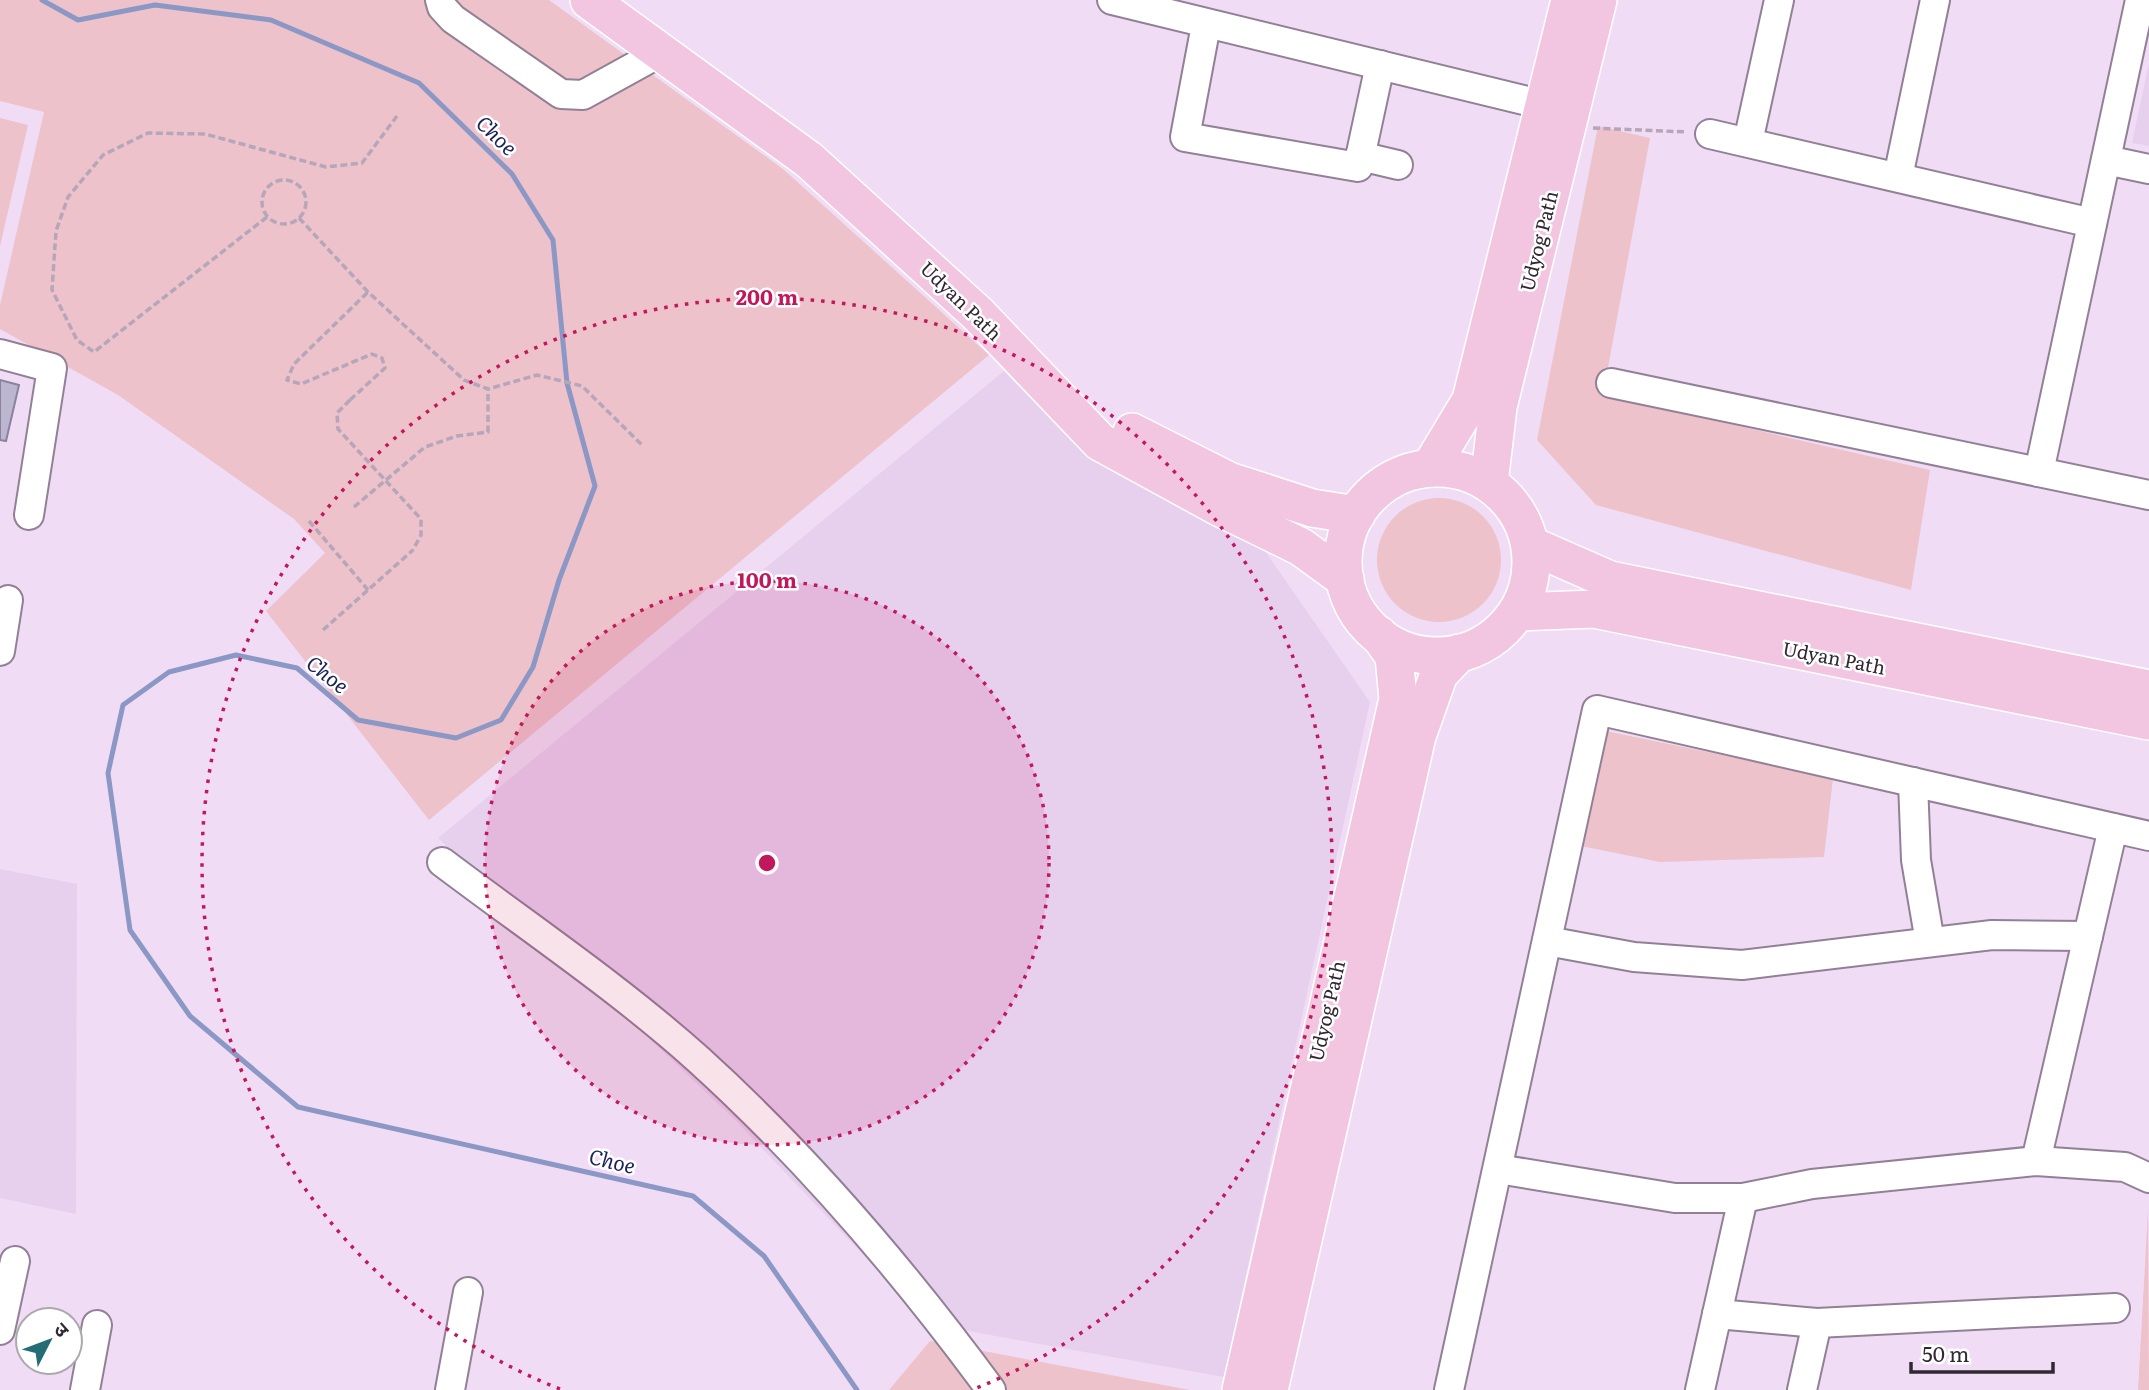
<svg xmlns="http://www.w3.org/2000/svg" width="2149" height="1390" font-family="Literata,'Noto Sans Devanagari',serif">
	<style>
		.built { fill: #e7cfee }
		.green { fill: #edc2ca }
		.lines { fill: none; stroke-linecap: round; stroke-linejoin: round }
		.stream { stroke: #8b97c4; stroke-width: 5 }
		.building { fill: #bcb6d1; stroke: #89839d; stroke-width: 2 }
		.minor-casing { stroke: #928096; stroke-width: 32 }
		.major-casing { stroke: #fff; stroke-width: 40 }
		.path { stroke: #b5a6b9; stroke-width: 3.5; stroke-dasharray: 7 3.5; stroke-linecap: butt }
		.minor { stroke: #fff; stroke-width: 28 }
		.major { stroke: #f2c5e1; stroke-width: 37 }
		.path-bridge { stroke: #b5a6b9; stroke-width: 3.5; stroke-dasharray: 7 3.5; stroke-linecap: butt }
		.ring { fill: none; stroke: #c2185b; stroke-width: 3.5; stroke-dasharray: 3.5 7 }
		.labels { text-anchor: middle; stroke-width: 5; stroke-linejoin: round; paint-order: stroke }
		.street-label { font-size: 19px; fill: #302932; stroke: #fff }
		.water-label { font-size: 21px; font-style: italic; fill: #1b2259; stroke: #fff }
		.centre { fill: #c2185b; stroke: #fff; stroke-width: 3.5 }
		.ring-label { font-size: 21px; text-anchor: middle; font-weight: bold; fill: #c2185b; stroke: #fff; stroke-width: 5; stroke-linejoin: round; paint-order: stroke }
	</style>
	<rect width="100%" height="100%" fill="#f0ddf5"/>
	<g class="built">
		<polygon points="2149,63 2149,146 2132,143"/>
		<polygon points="1004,371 1076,446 1265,551 1370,702 1224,1377 929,1324 736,1121 438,838"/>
		<polygon points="0,869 77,884 76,1214 0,1198"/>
	</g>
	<g class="green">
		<polygon points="0,0 549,0 783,169 989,355 429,820 266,611 325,553 294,519 118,395 0,329 0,305 44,112 0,101"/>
		<polygon points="0,118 28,125 0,246"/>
		<polygon points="1598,126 1650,138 1603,395 1930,470 1911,590 1596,505 1537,440"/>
		<circle cx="1439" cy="560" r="62"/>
		<polygon points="1606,731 1833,778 1824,857 1660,862 1581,846"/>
		<polygon points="2148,1211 2149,1390 2138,1390"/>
		<polygon points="930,1341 1190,1390 889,1390"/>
	</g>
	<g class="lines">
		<polyline class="stream" points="42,0 78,20 155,5 271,20 419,83 512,174 553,240 567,383 595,486 559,580 533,667 501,720 456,738 358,720 297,668 236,655 169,672 123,705 108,773 130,930 190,1016 298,1107 693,1196 764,1256 857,1390"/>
	</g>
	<polygon class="building" points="0,380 19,385 6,441 0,440"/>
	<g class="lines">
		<g class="minor-casing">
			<g id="minor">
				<polyline points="440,0 442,7 453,19 561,94 583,95 661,52"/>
				<polyline points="1112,0 1544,105"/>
				<polyline points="1206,25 1185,137 1358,167 1380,65"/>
				<polyline points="1710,134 2092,223"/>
				<polyline points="1748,142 1779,0"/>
				<polyline points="1360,156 1398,165"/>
				<polyline points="2106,160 2149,169"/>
				<polyline points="1898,177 1935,0"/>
				<polyline points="0,354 52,368 29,515"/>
				<polyline points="1611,383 2149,495"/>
				<polyline points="2039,472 2140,0"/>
				<polyline points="0,651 8,600"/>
				<polyline points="1913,782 1916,860 1930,942"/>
				<path d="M442 862C528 927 619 988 699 1060 807 1158 905 1273 991 1390"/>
				<polyline points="1547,941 1634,957 1742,965 1992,935 2088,936"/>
				<polyline points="2036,1161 2113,828"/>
				<polyline points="1498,1169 1675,1198 1743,1198 1812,1184 2036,1161 2125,1167 2149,1178"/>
				<polyline points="1717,1314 1817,1323 2115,1308"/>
				<polyline points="0,1330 15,1261"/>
				<polyline points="85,1390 97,1325"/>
				<polyline points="450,1390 468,1292"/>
				<polyline points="1449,1390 1597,710 2149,836"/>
				<polyline points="1700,1390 1743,1198"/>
				<polyline points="1802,1390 1817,1323"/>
			</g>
		</g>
		<g class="major-casing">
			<g id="major">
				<polyline points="589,0 809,160 978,314 1100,442 1217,506 1301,547 1345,579"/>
				<polyline points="1132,432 1229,481 1312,508 1356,515"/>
				<polyline points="1430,468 1471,400 1570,0"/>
				<circle cx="1437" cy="562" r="94"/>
				<polyline points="1489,483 1498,407 1598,0"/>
				<polyline points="1530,545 1610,580 2149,689"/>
				<polyline points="1517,612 1594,609 2149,721"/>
				<polyline points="1241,1390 1398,699 1394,656 1379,635"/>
				<polyline points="1269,1390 1417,736 1439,674 1459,653"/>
			</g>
		</g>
		<g class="path">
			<polyline points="1593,128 1687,132"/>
			<circle cx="284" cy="202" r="22"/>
			<polyline points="267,217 94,352 77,340 52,290 56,231 68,197 103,155 148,133 205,134 326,167 362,163 397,116"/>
			<polyline points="299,218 368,292 464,380 488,389 537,375 582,386 642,445"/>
			<polyline points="350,400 385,368 382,358 372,354 301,384 287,380 294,364 368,292"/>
			<polyline points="354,507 425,447 457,436 488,432 488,389"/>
			<polyline points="309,521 368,590"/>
			<polyline points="323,630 413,550"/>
		</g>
		<use href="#minor" class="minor"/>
		<use href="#major" class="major"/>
		<polyline class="path-bridge" points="350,400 337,413 338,429 421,519 421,535 413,550"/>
	</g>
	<circle cx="767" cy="863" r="282" fill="#c2185b" fill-opacity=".12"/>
	<g class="ring">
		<circle cx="767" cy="863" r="282"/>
		<path d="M560 1389A565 565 0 1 1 974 1389"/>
	</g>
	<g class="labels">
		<g class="street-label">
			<text transform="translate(1539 241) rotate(-76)" y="7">Udyog Path</text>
			<text transform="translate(961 301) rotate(44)" y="7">Udyan Path</text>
			<text transform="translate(1834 658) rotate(11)" y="7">Udyan Path</text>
			<text transform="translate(1327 1011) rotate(-77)" y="7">Udyog Path</text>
		</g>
		<g class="water-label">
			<text transform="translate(496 136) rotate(44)" y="7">Choe</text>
			<text transform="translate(327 675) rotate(38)" y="7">Choe</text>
			<text transform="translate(612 1162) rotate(13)" y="7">Choe</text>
		</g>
	</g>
	<circle cx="767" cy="863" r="10" class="centre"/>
	<g class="ring-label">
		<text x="767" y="305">200 m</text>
		<text x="767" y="588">100 m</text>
	</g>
	<g transform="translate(49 1341) rotate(48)"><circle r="33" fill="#ffffff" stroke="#aca9ad" stroke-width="2"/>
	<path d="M0-5L12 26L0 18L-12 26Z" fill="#236e75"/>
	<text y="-10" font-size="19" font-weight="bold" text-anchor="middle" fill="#302932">उ</text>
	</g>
	<path d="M1911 1362v10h142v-10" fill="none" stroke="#302932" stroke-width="3.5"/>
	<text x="1922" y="1362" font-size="21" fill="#302932" stroke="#ffffff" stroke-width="5" paint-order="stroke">50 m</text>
</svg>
